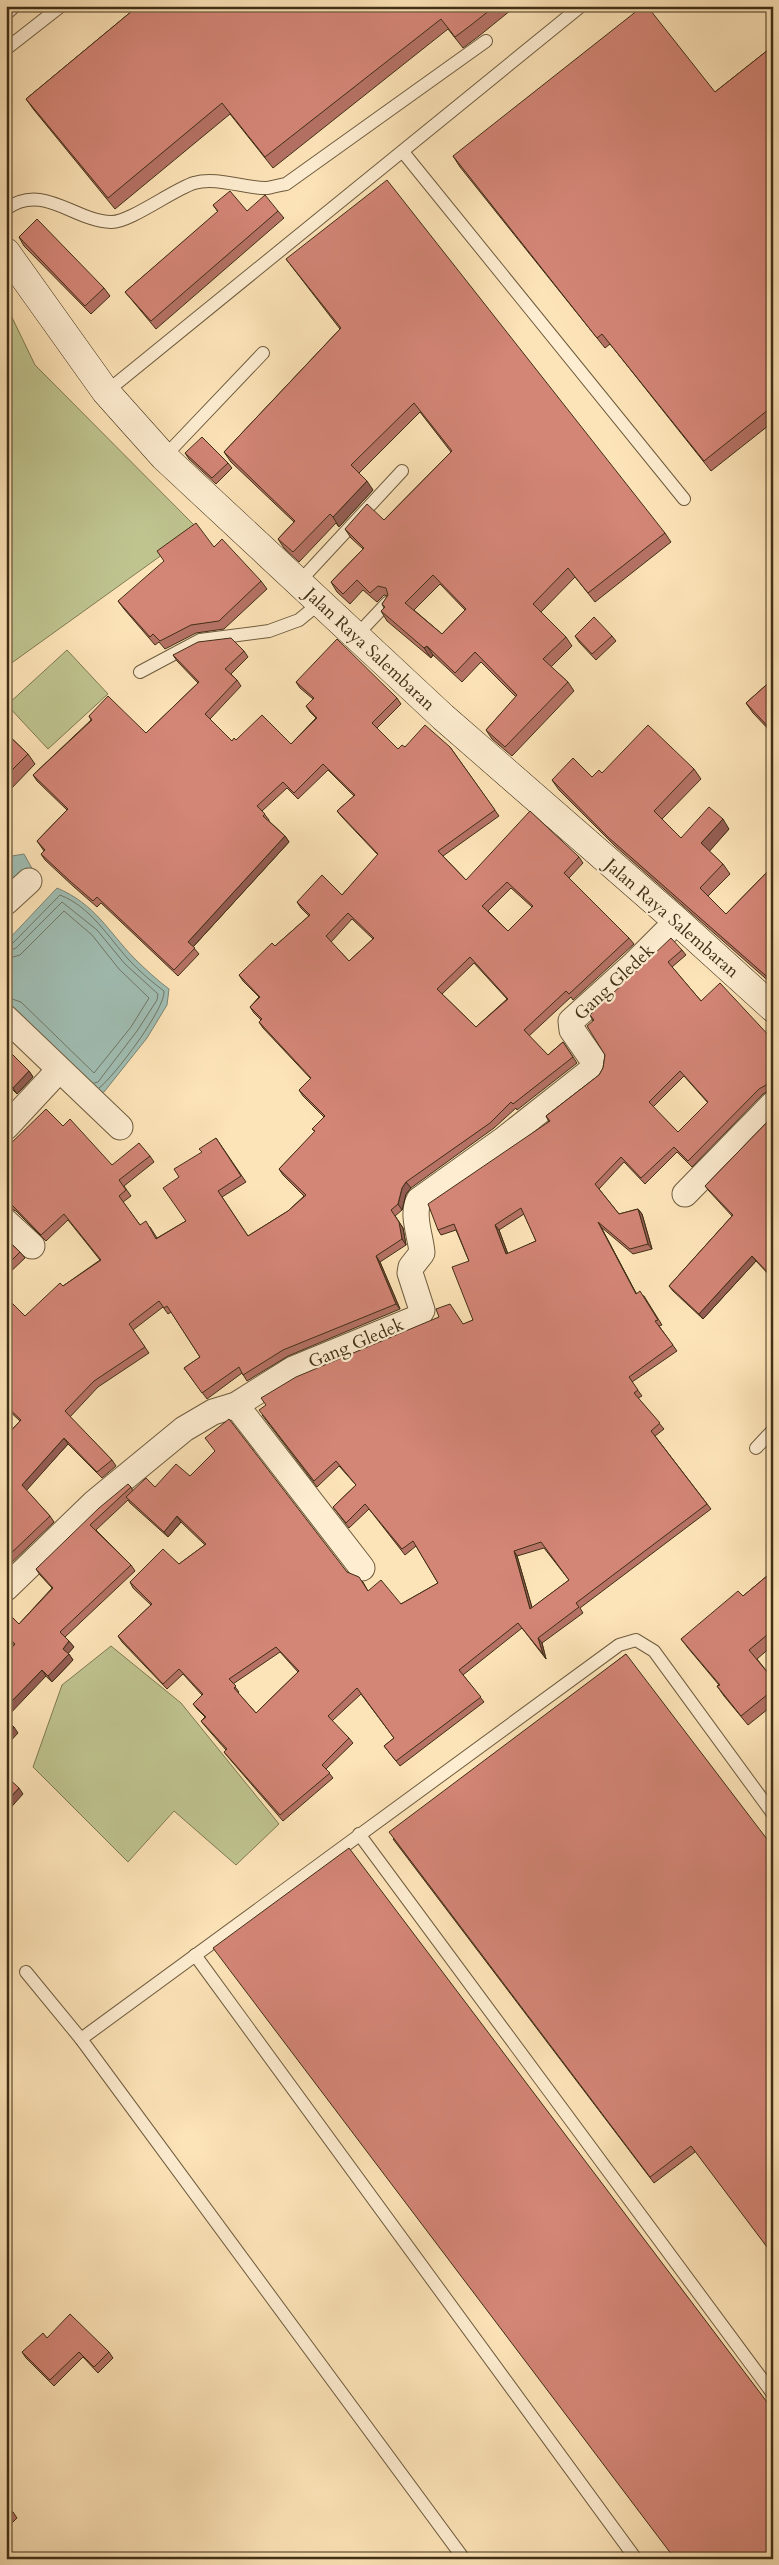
<svg xmlns="http://www.w3.org/2000/svg" width="779" height="2565" font-family="Cardo,serif">
	<style>
		.green { fill: #bfc48f; stroke: #807a52 }
		.water { fill: #a0beb4; stroke: #7a8575 }
		.lines { fill: none; stroke-linecap: round; stroke-linejoin: round }
		.shore { stroke: #707665; stroke-width: 1 }
		.service-casing { stroke: #6f5c3e; stroke-width: 14 }
		.minor-casing { stroke: #6f5c3e; stroke-width: 27 }
		.secondary-casing { stroke: #402f16; stroke-width: 29 }
		.service { stroke: #feedd1; stroke-width: 12 }
		.minor { stroke: #feedd1; stroke-width: 25 }
		.secondary { stroke: #feedd1; stroke-width: 28 }
		.wall { fill: #b57265; stroke: #402f16; fill-rule: evenodd }
		.shaded-wall { fill: #945d53; stroke: #402f16 }
		.building { fill: #d38576; stroke: #402f16; fill-rule: evenodd }
		.labels { text-anchor: middle; stroke-width: 4.5; stroke-linejoin: round; paint-order: stroke }
		.street-label { font-size: 18px; fill: #402f16; stroke: #feedd1 }
	</style>
	<rect width="100%" height="100%" fill="#fde4b8"/>
	<filter id="stains"><feTurbulence type="fractalNoise" baseFrequency=".004" numOctaves="4"/><feColorMatrix values="0 0 0 0 .2 0 0 0 0 .09 0 0 0 0 .02 0 0 0 .5 -.17"/></filter>
	<radialGradient id="worn" r=".72"><stop offset=".6" stop-color="#630" stop-opacity="0"/><stop offset="1" stop-color="#630" stop-opacity=".3"/></radialGradient>
	<g class="green">
		<polygon points="6,305 35,365 198,529 6,667"/>
		<polygon points="67,650 108,694 48,749 7,705"/>
		<polygon points="111,1646 181,1703 279,1824 236,1865 174,1811 128,1862 33,1767 62,1685"/>
	</g>
	<g class="water">
		<polygon points="24,854 34,872 6,897 6,857"/>
		<path d="M57 888C95 904 108 931 134 958 145 969 157 980 169 989L167 1005 147 1038 104 1092 92 1096 6 1014V942Z"/>
	</g>
	<g class="lines">
		<g class="shore">
			<path d="M6 945 12 944 60 895C91 907 108 937 129 960 140 972 152 982 164 991 166 1008 114 1077 99 1088"/>
			<polyline points="6,952 16,948 62,902 97,930 125,964 158,994 157,1000 137,1031 98,1082 94,1083"/>
			<polyline points="6,959 20,955 64,911 92,935 119,969 149,998 131,1027 94,1073 21,1002 6,997"/>
		</g>
		<g class="service-casing">
			<g id="service">
				<polyline points="6,14 15,6"/>
				<polyline points="6,49 61,6"/>
				<polyline points="403,152 684,499"/>
				<path d="M6 209C43 182 74 221 111 222 129 223 174 189 194 183 217 176 246 189 267 188 273 187 279 185 286 184L486 41"/>
				<polyline points="106,392 581,6"/>
				<polyline points="164,457 263,353"/>
				<polyline points="299,582 402,471"/>
				<polyline points="356,636 387,603"/>
				<polyline points="140,672 200,640 269,631 299,620 321,602"/>
				<polyline points="756,1448 773,1430"/>
				<polyline points="359,1834 773,2394"/>
				<polyline points="195,1955 636,2559"/>
				<polyline points="26,1972 81,2039 464,2559"/>
				<polyline points="81,2039 619,1645 636,1640 654,1651 773,1814"/>
			</g>
		</g>
		<g class="minor-casing">
			<g id="minor">
				<polyline points="6,902 29,881"/>
				<polyline points="6,1018 120,1127"/>
				<polyline points="6,1127 59,1070"/>
				<polyline points="685,1194 773,1104"/>
				<polyline points="6,1222 32,1246"/>
				<polyline points="236,1405 362,1568"/>
				<path d="M6 1588 94 1503 184 1429 213 1412 236 1405 293 1369 417 1318 422 1310 410 1273 411 1267 422 1253C421 1237 411 1214 419 1200L503 1140 593 1069 595 1063 572 1030 571 1021 633 965 677 921"/>
			</g>
		</g>
		<g class="secondary-casing">
			<polyline id="secondary" points="6,252 106,392 164,457 443,717 677,921 773,1008"/>
		</g>
		<use href="#service" class="service"/>
		<use href="#minor" class="minor"/>
		<use href="#secondary" class="secondary"/>
	</g>
	<g class="wall">
		<polygon points="138,6 516,6 479,36 463,48 448,29 273,168 230,114 115,209 34,110 26,99"/>
		<polygon points="773,46 773,422 711,471 610,344 605,348 460,167 453,156 715,92"/>
		<polygon points="213,205 247,211 278,211 284,218 156,329 131,299 125,292 218,212"/>
		<polygon points="19,237 104,288 110,296 91,314 24,246"/>
		<path d="M286 259 665 533 671 542 595 602 575 577 541 612 566 637 572 646 551 667 568 682 574 691 512 756 492 739 486 730 516 697 481 662 462 682 433 655 431 658 387 621 381 611 384 608 382 604 388 596 384 595 377 602 363 590 350 604 337 592 331 582 363 549 351 538 345 529 384 520 451 452 420 412 359 473 373 490 339 527 336 523 299 562 284 548 278 539 294 522 231 462 224 452 340 329ZM440 584 465 610 442 634 414 610Z"/>
		<polygon points="185,453 228,463 232,468 216,484 189,459"/>
		<polygon points="214,547 261,581 267,589 224,629 196,633 165,649 159,642 155,645 124,609 118,601"/>
		<polygon points="575,636 612,636 616,641 596,660 579,642"/>
		<path d="M244 651 248 657 231 674 237 680 241 686 210 719 232 741 236 740 291 744 316 718 310 712 306 706 313 699 300 688 296 682 397 698 401 704 377 728 398 749 405 747H450L499 816 443 856 466 880 579 857 583 863 569 878 629 938 634 944 573 1000 571 997 529 1036 548 1055 563 1042 577 1063 517 1110 516 1108 494 1128 411 1188 406 1194 402 1210 395 1216 403 1228 406 1245 380 1262 400 1309 288 1356 247 1381 242 1373 207 1399 184 1368 200 1357 171 1312 168 1314 163 1307 133 1330 149 1353 98 1387 70 1417 112 1460 116 1466 102 1478 68 1444 26 1490 50 1516 54 1522 6 1568V1436L20 1421 6 1408V1297L25 1316 63 1286 100 1260 68 1220 46 1241 16 1211 9 1208H6V1148L63 1126 112 1165 150 1156 154 1162 124 1186 131 1196 123 1202 140 1225 150 1227 157 1238 186 1221 179 1177 216 1138 246 1182 222 1197 248 1236 288 1211 304 1196 283 1175 279 1169 315 1132 312 1129 324 1117 303 1096 299 1090 311 1079 263 1028 259 1022 261 1020 254 1013 250 1007 259 997 243 981 239 975 275 946 309 916 301 908 297 902 342 895 378 855 342 817 337 811 354 796 328 770 298 799 287 788 262 811 269 820V821L285 836 289 842 193 947 199 954 178 976 101 903 97 907 74 887 45 860 41 854 44 851 37 841 67 810 37 781 33 775 91 720 89 716 146 733 198 683 177 661 173 655ZM511 888 532 907 508 931 488 911ZM352 919 373 939 349 961 331 942ZM474 963 507 999 476 1027 442 994Z"/>
		<polygon points="773,679 773,734 753,713 746,703"/>
		<polygon points="6,733 28,754 35,764 6,794"/>
		<polygon points="694,769 701,779 662,819 681,838 729,829 709,851 723,864 730,874 708,896 726,914 773,866 773,985 615,846 559,790 552,780 592,777 602,773"/>
		<path d="M682 950 686 955 672 967 701 1001 773 1040V1091L770 1090 763 1094 692 1167 677 1152 645 1184 624 1162 599 1189 619 1214 638 1209 642 1214 652 1249 633 1254 601 1227 636 1293 644 1296 662 1325 659 1326 677 1351 632 1382 642 1396 638 1398 664 1429 655 1436 711 1509 580 1608 583 1613 542 1643 546 1659 522 1628 463 1675 484 1702 400 1766 384 1746 394 1738 361 1694 332 1721 349 1738 353 1743 326 1769 333 1778 283 1821 228 1757 224 1752 226 1750 205 1726 201 1721 205 1717 197 1709 193 1704 202 1695 183 1674 167 1689 122 1642 118 1636 151 1605 133 1588 130 1582 179 1564 205 1545 181 1522 168 1537 130 1503 128 1500 96 1530 131 1565 135 1571 65 1637 74 1647 68 1653 73 1660 52 1682 6 1638V1611L19 1624 52 1588 40 1575 36 1569 131 1487 133 1491 155 1487 190 1476 347 1572 363 1582 368 1591 401 1604 438 1583 416 1546 405 1555 369 1509 349 1528 333 1507 356 1485 339 1466 317 1487 262 1415 473 1320 469 1261 456 1230 441 1235 438 1230 549 1122 546 1116 599 1075 603 1068 605 1055 593 1021 590 1015ZM684 1076 708 1103 678 1132 653 1107ZM524 1214 536 1241 508 1254 499 1230ZM544 1548 569 1580 532 1608 517 1556ZM280 1652 298 1672 256 1713 238 1693 239 1692 233 1684Z"/>
		<polygon points="6,1050 29,1071 33,1077 17,1094 9,1086 6,1089"/>
		<polygon points="773,1116 773,1279 756,1261 703,1319 673,1291 669,1286 732,1216 709,1191 705,1186"/>
		<polygon points="6,1239 20,1252 25,1258 6,1276"/>
		<polygon points="773,1571 773,1645 757,1659 773,1679 773,1705 748,1725 724,1696 717,1686 719,1685 688,1648 681,1639 743,1596"/>
		<polygon points="626,1654 695,2152 654,2183 393,1839"/>
		<polygon points="47,2338 109,2352 113,2358 98,2373 83,2357 54,2386 26,2358 22,2352"/>
		<polygon points="6,2505 13,2512 17,2518 6,2529"/>
	</g>
	<g class="shaded-wall">
		<polygon points="367,481 373,490 339,527 333,517"/>
		<polygon points="427,646 433,655 431,658 424,648"/>
		<polygon points="723,819 729,829 708,853 701,843"/>
		<polygon points="285,836 289,842 192,948 188,942"/>
		<polygon points="29,1071 33,1077 17,1094 13,1088"/>
		<polygon points="406,1182 411,1188 406,1194 402,1210 398,1204 402,1188"/>
		<polygon points="638,1209 642,1214 652,1249 648,1244"/>
		<polygon points="395,1216 403,1228 406,1245 402,1239"/>
		<polygon points="598,1222 601,1227 639,1299 636,1294"/>
		<polygon points="495,1225 499,1230 510,1260 506,1254"/>
		<polygon points="376,1256 380,1262 400,1309 396,1304"/>
		<polygon points="752,1256 756,1261 703,1319 699,1314"/>
		<polygon points="64,1438 68,1444 26,1491 22,1485"/>
		<polygon points="177,1516 181,1522 168,1537 164,1532"/>
		<polygon points="514,1551 517,1556 534,1614 530,1609"/>
		<polygon points="538,1638 542,1643 546,1659 543,1654"/>
		<polygon points="69,1641 74,1647 67,1655 63,1649"/>
		<polygon points="69,1654 73,1660 52,1682 48,1676"/>
		<polygon points="42,1670 46,1676 6,1718 6,1707"/>
		<polygon points="14,1727 18,1733 6,1746 6,1736"/>
		<polygon points="19,1788 23,1794 6,1813 6,1802"/>
	</g>
	<g class="building">
		<polygon points="138,6 495,6 471,25 455,37 441,19 265,157 222,103 108,198 26,99"/>
		<polygon points="643,6 647,6 715,92 773,46 773,406 704,461 602,334 597,338 453,156"/>
		<path d="M387 180 665 533 588 593 568 568 533 604 566 637 543 659 568 682 505 747 486 730 517 695 475 652 455 673 427 646 424 648 381 611 385 607 382 604 388 595 386 588 378 586 370 593 357 580 343 594 331 582 364 548 345 529 367 504 384 520 452 451 414 403 351 465 367 481 333 517 330 514 293 552 278 539 295 521 224 452 341 328 286 259ZM433 575 466 609 442 634 405 603Z"/>
		<polygon points="230,191 247,211 265,195 278,211 151,321 125,292 218,211 213,205"/>
		<polygon points="37,219 104,288 85,306 19,237"/>
		<polygon points="202,437 228,463 212,478 185,453"/>
		<polygon points="196,523 214,547 222,539 261,581 219,621 191,625 160,641 153,634 150,637 118,601 164,561 157,551"/>
		<polygon points="594,617 612,636 592,654 575,636"/>
		<path d="M231 638 244 651 225 669 237 680 205 714 232 741 234 738 236 740 262 715 291 744 317 718 306 706 314 698 296 682 337 639 397 698 372 723 398 749 402 745 405 747 425 725 450 747 495 810 438 851 466 880 530 811 579 857 564 873 629 938 569 994 566 991 524 1030 548 1055 563 1042 573 1057 513 1104 511 1102 490 1123 406 1182 402 1188 398 1204 391 1210 399 1222 402 1239 376 1256 396 1304 283 1350 243 1375 239 1367 202 1393 184 1368 200 1357 167 1306 164 1308 159 1301 129 1324 145 1347 94 1381 65 1411 112 1460 97 1472 64 1438 22 1485 50 1516 6 1558V1436L21 1420 6 1406V1297L25 1316 60 1283 63 1286 101 1260 64 1214 41 1235 12 1205 6 1203V1148L46 1109 63 1126 70 1119 112 1165 139 1143 150 1156 119 1180 126 1190 119 1196 140 1225 146 1221 156 1239 186 1221 163 1188 179 1177 174 1169 202 1152 199 1149 216 1138 241 1176 218 1191 248 1236 288 1211 306 1195 279 1169 315 1131 312 1129 325 1116 299 1090 311 1078 259 1022 262 1019 250 1007 260 997 239 975 272 943 275 946 310 915 297 902 322 875 342 895 378 854 337 811 355 795 323 764 294 793 283 782 257 806 265 814 263 816 285 836 188 942 195 948 174 970 97 897 93 901 70 881 41 854 45 850 37 841 68 809 33 775 92 720 89 716 108 696 146 733 199 682 173 655 198 642ZM507 882 533 906 508 931 482 906ZM348 913 374 938 349 961 326 936ZM470 957 508 999 476 1027 437 989Z"/>
		<polygon points="773,679 773,732 746,703"/>
		<polygon points="648,725 694,769 654,811 681,838 709,807 723,819 701,843 723,864 700,888 726,914 773,866 773,982 608,837 552,780 573,758 592,777 599,770 602,773"/>
		<polygon points="6,733 28,754 6,776"/>
		<path d="M671 938 682 950 668 962 701 1001 720 983 773 1040V1087L766 1085 759 1089 688 1161 674 1147 641 1178 621 1157 595 1184 619 1214 638 1209 648 1244 630 1249 598 1222 636 1294 640 1291 658 1320 655 1321 673 1345 629 1377 638 1390 634 1393 660 1423 651 1431 707 1504 576 1603 579 1607 538 1638 543 1654 518 1623 459 1670 481 1697 396 1761 384 1746 394 1738 357 1688 328 1716 349 1738 322 1765 330 1773 280 1815 224 1752 227 1749 201 1721 206 1717 193 1704 203 1694 179 1669 163 1684 118 1636 152 1604 130 1582 163 1549 179 1564 206 1544 177 1516 164 1532 126 1497 146 1478 155 1487 176 1464 190 1476 215 1451 205 1438 229 1419 347 1572 359 1577 368 1591 381 1580 401 1604 438 1583 413 1541 402 1549 365 1504 346 1523 333 1507 356 1485 336 1461 314 1481 259 1410 266 1405 261 1398 296 1377 439 1317 436 1309 450 1304 463 1324 473 1320 452 1267 469 1261 454 1224 438 1230 428 1204 550 1121 546 1116 599 1075 603 1068 605 1055 587 1026 594 1020 590 1015ZM680 1071 708 1102 678 1132 649 1102ZM521 1208 536 1241 506 1254 495 1225ZM541 1542 569 1580 530 1609 514 1551ZM276 1647 299 1671 256 1713 234 1688 236 1686 229 1679Z"/>
		<polygon points="7,1049 29,1071 13,1088 6,1082 6,1050"/>
		<polygon points="773,1116 773,1278 752,1256 699,1314 669,1286 733,1215 705,1186"/>
		<polygon points="6,1239 20,1252 6,1266"/>
		<polygon points="128,1484 131,1487 90,1525 131,1565 60,1632 69,1641 63,1649 69,1654 48,1676 42,1670 6,1707 6,1654 15,1644 6,1636 6,1611 19,1624 53,1588 36,1569 99,1508"/>
		<polygon points="773,1571 773,1630 749,1650 773,1679 773,1690 741,1716 717,1686 720,1685 681,1639 738,1591 743,1596"/>
		<polygon points="626,1654 773,1847 773,2255 691,2146 650,2177 389,1832"/>
		<polygon points="6,1720 14,1727 6,1736"/>
		<polygon points="6,1776 19,1788 6,1802"/>
		<polygon points="349,1848 773,2410 773,2559 675,2559 213,1948"/>
		<polygon points="70,2314 109,2352 94,2367 79,2352 50,2380 22,2352 43,2333 47,2338"/>
		<polygon points="6,2505 13,2512 6,2519"/>
	</g>
	<g class="labels">
		<g class="street-label">
			<text transform="translate(370 649) rotate(43)" y="6">Jalan Raya Salembaran</text>
			<text transform="translate(672 918) rotate(41)" y="6">Jalan Raya Salembaran</text>
			<text transform="translate(614 982) rotate(-43)" y="6">Gang Gledek</text>
			<text transform="translate(356 1343) rotate(-23)" y="6">Gang Gledek</text>
		</g>
	</g>
	<rect width="779" height="2565" fill="none" stroke="#fde4b8" stroke-width="25"/>
	<rect x="8" y="8" width="764" height="2550" fill="none" stroke="#402f16" stroke-width="2.5"/>
	<rect x="12" y="12" width="754" height="2540" fill="none" stroke="#402f16"/>
	<rect width="100%" height="100%" filter="url(#stains)"/>
	<rect width="100%" height="100%" fill="url(#worn)"/>
</svg>
